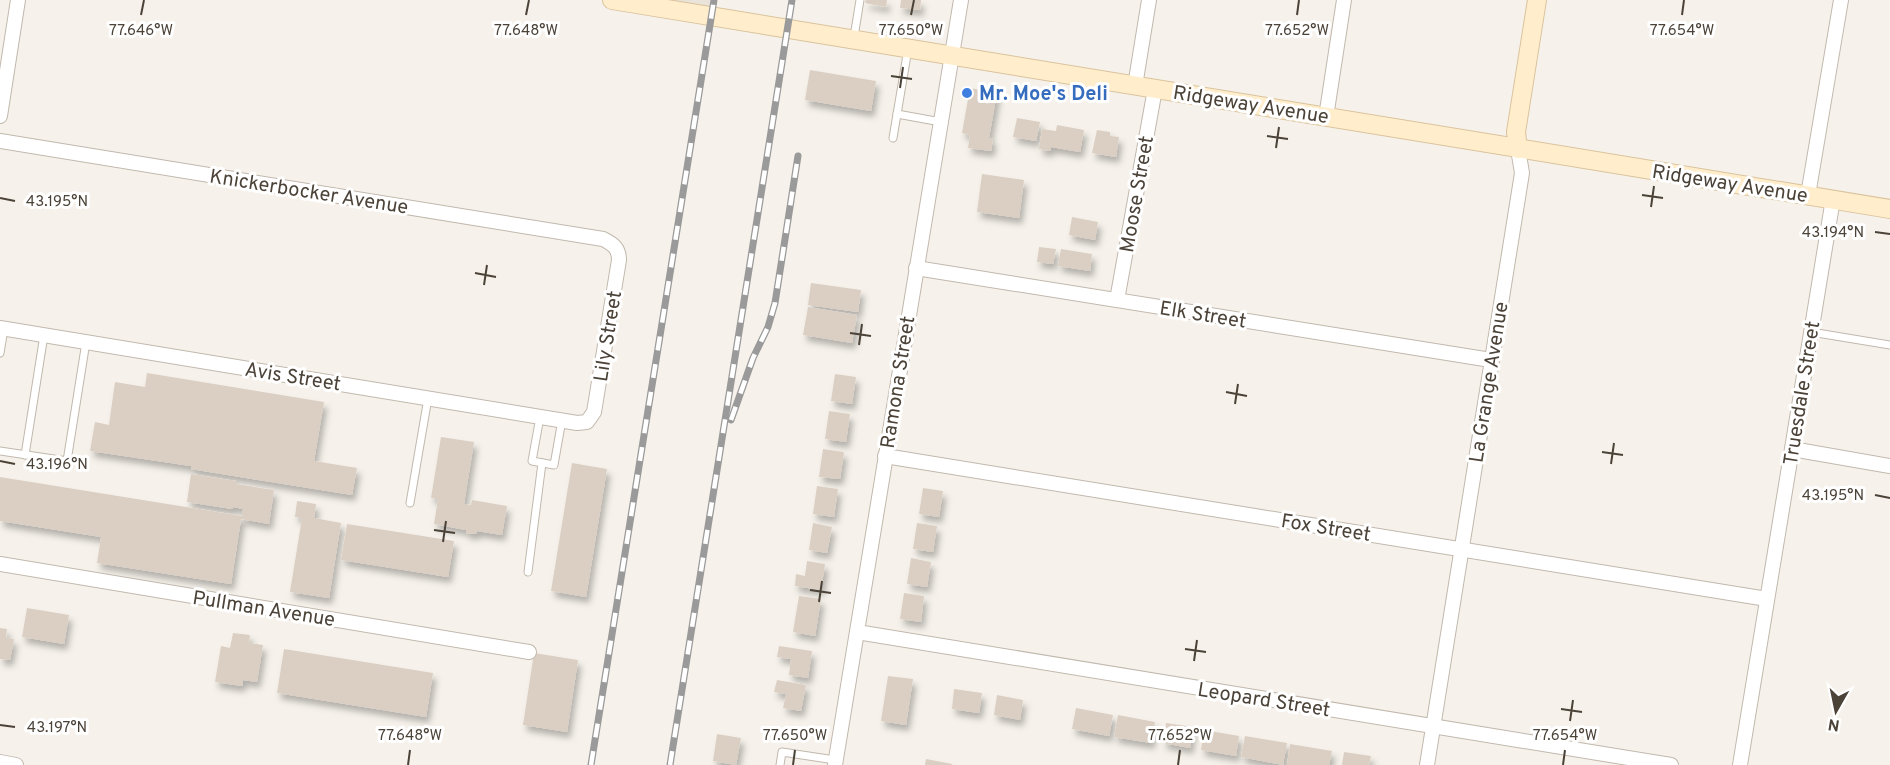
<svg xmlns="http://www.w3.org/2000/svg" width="1890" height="765" font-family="Overpass,sans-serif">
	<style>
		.residential { fill: #eae3d9 }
		.building { fill: #dbcfc3; filter: url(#shadow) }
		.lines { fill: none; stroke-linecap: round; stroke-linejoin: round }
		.lane-casing { stroke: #c2b8ad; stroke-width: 9 }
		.street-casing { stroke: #c2b8ad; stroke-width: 16 }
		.secondary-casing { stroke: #dac39c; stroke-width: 20 }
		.lane { stroke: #fff; stroke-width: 7 }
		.street { stroke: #fff; stroke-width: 14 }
		.secondary { stroke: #ffedcc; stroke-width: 18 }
		.rail-casing { stroke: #9a9a9a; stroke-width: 7 }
		.rail { stroke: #fff; stroke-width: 4.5; stroke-dasharray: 14; stroke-linecap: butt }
		.ticks { fill: none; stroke: #4b4238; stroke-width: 2 }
		.shop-dot { fill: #3f7fe0; stroke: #fff; stroke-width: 2 }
		.labels { text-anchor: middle; stroke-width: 6; stroke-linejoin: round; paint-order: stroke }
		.shop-label { font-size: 20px; font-weight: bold; fill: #366cbe; stroke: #fff; text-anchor: start }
		.street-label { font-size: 20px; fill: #4b4238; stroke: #fff }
		.ticks-label { font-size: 15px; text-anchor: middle; fill: #4b4238; stroke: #fff; stroke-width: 6; stroke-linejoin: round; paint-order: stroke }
	</style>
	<defs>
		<filter id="shadow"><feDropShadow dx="3.5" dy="6" stdDeviation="3" flood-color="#0004"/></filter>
	</defs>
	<rect width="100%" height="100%" fill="#f6f2eb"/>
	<polygon class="residential" points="611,0 714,0 712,16"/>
	<g class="building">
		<polygon points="866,0 887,0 886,7 865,3"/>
		<polygon points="901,0 921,0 920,10 900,8"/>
		<polygon points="810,70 876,81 871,111 805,100"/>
		<polygon points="970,88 997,93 989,138 993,139 991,151 968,148 970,135 962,133"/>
		<polygon points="1017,118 1040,122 1036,141 1013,137"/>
		<polygon points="1057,125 1084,130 1080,152 1051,147 1050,151 1039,149 1042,129 1056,131"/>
		<polygon points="1097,130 1110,132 1110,136 1119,137 1116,157 1092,153"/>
		<polygon points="982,174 1024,180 1019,218 977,212"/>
		<polygon points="1072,217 1098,222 1095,240 1069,235"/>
		<polygon points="1039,247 1056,249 1053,264 1037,262"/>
		<polygon points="1061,249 1092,254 1090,271 1058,266"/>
		<polygon points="811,283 861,290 858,312 808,305"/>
		<polygon points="808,307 857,315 852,343 803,335"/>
		<polygon points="147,373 324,402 314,461 357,468 352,495 191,469 191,466 90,451 95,422 109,425 115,382 145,387"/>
		<polygon points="835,374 856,377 852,404 831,401"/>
		<polygon points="829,411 850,414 846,442 825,439"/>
		<polygon points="441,437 474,442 464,504 471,505 472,500 507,506 502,535 477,531 476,534 466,533 466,530 434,524 438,499 431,498"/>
		<polygon points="823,449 844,452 840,479 819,477"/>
		<polygon points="572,463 607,469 586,597 551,591"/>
		<polygon points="191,474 236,481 236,484 274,490 269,524 241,519 231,584 97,563 101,537 0,521 0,477 242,516 243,509 233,507 232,509 187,502"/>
		<polygon points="817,486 838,489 834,517 813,514"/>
		<polygon points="923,488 943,491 939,517 919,514"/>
		<polygon points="297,501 316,504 314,518 341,523 329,598 290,592 302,518 295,517"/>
		<polygon points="813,523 832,527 827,553 809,550"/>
		<polygon points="917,523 937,526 933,552 913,549"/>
		<polygon points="347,524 454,541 448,577 341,560"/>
		<polygon points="911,558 931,562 927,587 907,584"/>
		<polygon points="807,561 825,564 821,590 795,586 796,574 805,576"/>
		<polygon points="904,593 924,596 921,622 900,619"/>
		<polygon points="799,596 821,599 815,636 793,632"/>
		<polygon points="27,608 69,615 64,644 22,637"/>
		<polygon points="0,628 7,629 6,638 14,639 10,660 0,659"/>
		<polygon points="233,633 250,635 249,643 263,645 257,682 243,680 242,686 215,682 221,646 230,648"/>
		<polygon points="779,646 812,651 808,678 789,675 791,659 777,657"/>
		<polygon points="284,649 433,673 426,717 277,693"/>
		<polygon points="534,653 578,660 567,732 523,725"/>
		<polygon points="888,676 913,679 906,725 881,721"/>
		<polygon points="777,680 806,685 801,711 783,708 786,694 774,692"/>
		<polygon points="954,689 982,693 979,713 952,709"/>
		<polygon points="997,695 1023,700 1020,720 994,715"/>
		<polygon points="1076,708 1113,715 1109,736 1072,729"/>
		<polygon points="1118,715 1155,722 1151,743 1114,737"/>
		<polygon points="1166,723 1193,727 1190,748 1163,743"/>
		<polygon points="1204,730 1239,736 1236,756 1201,750"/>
		<polygon points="717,734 741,738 736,765 713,761"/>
		<polygon points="1245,736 1287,743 1283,765 1241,757"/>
		<polygon points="1290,744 1332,751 1329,765 1287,765"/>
		<polygon points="1344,752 1371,756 1369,765 1342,765"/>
		<polygon points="926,759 952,764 952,765 925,765"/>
	</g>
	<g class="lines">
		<g class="lane-casing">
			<g id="lane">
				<polyline points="854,37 860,0"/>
				<polyline points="897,114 941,122"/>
				<polyline points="893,138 908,49"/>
				<polyline points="1811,332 1890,345"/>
				<polyline points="0,353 4,329"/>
				<polyline points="540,417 532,461 554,465 562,420"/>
				<polyline points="0,451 67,461 86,342"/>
				<polyline points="25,455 44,335"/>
				<polyline points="410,503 428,398"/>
				<polyline points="528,572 542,463"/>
				<polyline points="780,765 782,752 835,760"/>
			</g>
		</g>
		<g class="street-casing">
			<g id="street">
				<polyline points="1135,86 1149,0"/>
				<polyline points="0,116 18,0"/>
				<polyline points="1326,117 1344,0"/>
				<path d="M0 141 603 239C613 244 619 248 619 260L594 412 587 422 577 423 0 328"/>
				<polyline points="1808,195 1841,0"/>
				<polyline points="916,268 1491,360"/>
				<polyline points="1117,300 1155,89"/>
				<polyline points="1792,449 1890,466"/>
				<polyline points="885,456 1767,599"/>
				<polyline points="0,564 529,652"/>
				<polyline points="857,632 1671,765"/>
				<polyline points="0,762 16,765"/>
				<polyline points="835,765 961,0"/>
				<polyline points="1427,765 1522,173 1518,149"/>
				<polyline points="1740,765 1833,199"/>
			</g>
		</g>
		<g class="secondary-casing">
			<g id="secondary">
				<polyline points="612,0 1890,209"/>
				<polyline points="1518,149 1516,132 1537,0"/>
			</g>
		</g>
		<use href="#lane" class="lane"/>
		<use href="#street" class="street"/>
		<use href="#secondary" class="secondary"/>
		<g class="rail-casing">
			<g id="rail">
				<polyline points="731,420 753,358 768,327 775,303 798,156"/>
				<polyline points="591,765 714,0"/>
				<polyline points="670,765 792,0"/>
			</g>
		</g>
		<use href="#rail" class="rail"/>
	</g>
	<path class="ticks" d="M141 15 144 0M526 15 529 0M911 15 914 0M1297 15 1299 0M1682 15 1684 0M891 76 912 79M900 88 903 67M1267 136 1288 139M1276 148 1279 127M1642 195 1663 198M0 198 15 201M1651 207 1654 186M1875 232 1890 234M475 273 496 277M484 285 487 265M850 333 871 336M859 345 862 324M1226 392 1247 396M1235 404 1238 384M1602 452 1623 455M0 461 15 464M1611 464 1614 443M1875 495 1890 498M434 530 455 533M443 542 446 521M810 590 831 593M819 602 822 581M1185 649 1206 652M1194 661 1197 640M1561 709 1582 712M1570 721 1573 700M0 725 15 727M408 765 410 750M793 765 795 750M1178 765 1180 750M1563 765 1565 750"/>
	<circle class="shop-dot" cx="967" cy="93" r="6"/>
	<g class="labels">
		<g class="shop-label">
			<text x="979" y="100">Mr. Moe's Deli</text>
		</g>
		<g class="street-label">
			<text transform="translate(1251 104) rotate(9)" y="7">Ridgeway Avenue</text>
			<text transform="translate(1730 183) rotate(9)" y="7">Ridgeway Avenue</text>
			<text transform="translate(309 191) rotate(9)" y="7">Knickerbocker Avenue</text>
			<text transform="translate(1136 194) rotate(-80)" y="7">Moose Street</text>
			<text transform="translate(1203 314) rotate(9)" y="7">Elk Street</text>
			<text transform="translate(607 336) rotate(-81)" y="7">Lily Street</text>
			<text transform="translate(293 376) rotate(9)" y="7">Avis Street</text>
			<text transform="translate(897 382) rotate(-81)" y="7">Ramona Street</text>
			<text transform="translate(1488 382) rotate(-81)" y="7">La Grange Avenue</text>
			<text transform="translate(1801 393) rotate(-81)" y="7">Truesdale Street</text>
			<text transform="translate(1326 527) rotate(9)" y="7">Fox Street</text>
			<text transform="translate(264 608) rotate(9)" y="7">Pullman Avenue</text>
			<text transform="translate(1264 699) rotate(9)" y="7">Leopard Street</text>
		</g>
	</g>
	<g class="ticks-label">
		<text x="141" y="35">77.646°W</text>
		<text x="526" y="35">77.648°W</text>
		<text x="911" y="35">77.650°W</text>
		<text x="1297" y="35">77.652°W</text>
		<text x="1682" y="35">77.654°W</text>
		<text x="57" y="206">43.195°N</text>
		<text x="1833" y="237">43.194°N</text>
		<text x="57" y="469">43.196°N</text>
		<text x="1833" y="500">43.195°N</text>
		<text x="57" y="732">43.197°N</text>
		<text x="410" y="740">77.648°W</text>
		<text x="795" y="740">77.650°W</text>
		<text x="1180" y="740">77.652°W</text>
		<text x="1565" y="740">77.654°W</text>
	</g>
	<g transform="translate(1836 711) rotate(189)" stroke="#ffffff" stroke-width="4.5" paint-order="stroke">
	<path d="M0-4.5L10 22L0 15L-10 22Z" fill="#4b4238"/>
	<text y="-9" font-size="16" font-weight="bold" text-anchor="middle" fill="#4b4238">N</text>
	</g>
</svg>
